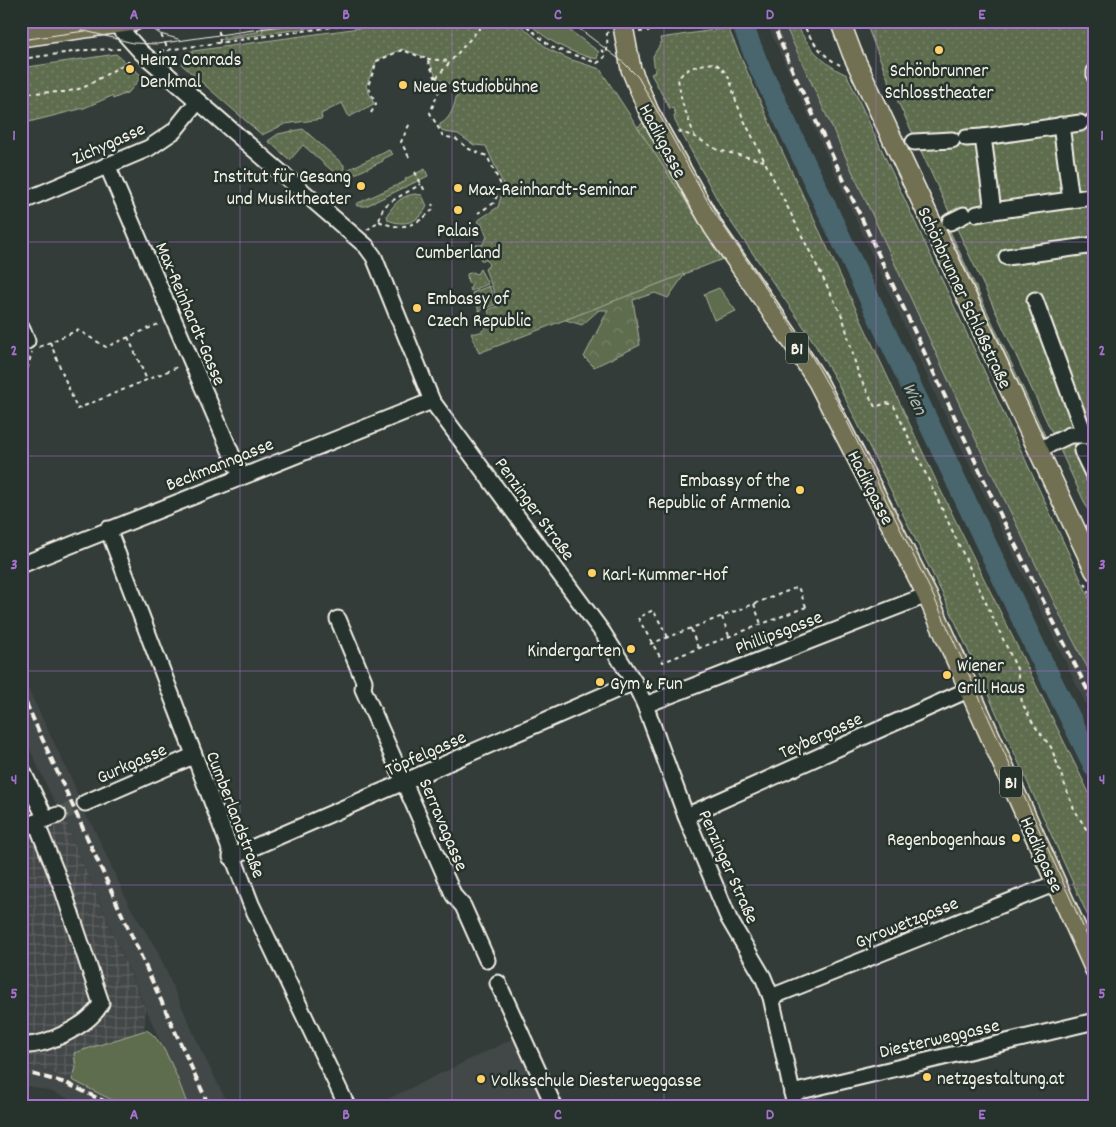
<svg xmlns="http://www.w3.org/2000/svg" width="1116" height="1127" font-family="Dekko,sans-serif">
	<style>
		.built { fill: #434646 }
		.industrial { fill: url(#industrial-grid) }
		.grass { fill: #5f6d4f; stroke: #aaaf9c }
		.forest { fill: url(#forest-crowns); stroke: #aaaf9c }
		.park { fill: url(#park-dots); stroke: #aaaf9c }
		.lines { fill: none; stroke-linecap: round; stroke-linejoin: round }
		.river { stroke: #48666e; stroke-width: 21 }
		.minor-tunnel { stroke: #505752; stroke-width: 15; stroke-dasharray: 15 8; stroke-linecap: butt }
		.minor-casing { stroke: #f4f1e8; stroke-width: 19 }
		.major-casing { stroke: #f4f1e8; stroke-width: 22 }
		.path { stroke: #f4f1e8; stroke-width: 2; stroke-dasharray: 4 4; stroke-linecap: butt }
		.minor { stroke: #26332d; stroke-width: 15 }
		.major { stroke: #716f52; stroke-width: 19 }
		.tram { stroke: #f4f1e8; stroke-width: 1 }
		.rail { stroke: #f4f1e8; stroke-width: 4; stroke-dasharray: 8 4; stroke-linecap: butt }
		.grid { fill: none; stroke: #a571cd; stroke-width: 1; stroke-opacity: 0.55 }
		.poi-dot { fill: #ffd166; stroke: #26332d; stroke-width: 2 }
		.labels { text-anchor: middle; stroke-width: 5; stroke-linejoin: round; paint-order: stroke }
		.shield { fill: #26332d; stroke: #b6b8b0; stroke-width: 1 }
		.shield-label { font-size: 18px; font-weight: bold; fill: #f4f1e8 }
		.poi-label { font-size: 19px; fill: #f4f1e8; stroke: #26332d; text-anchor: start }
		.street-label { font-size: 19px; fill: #f4f1e8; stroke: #26332d }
		.water-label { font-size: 20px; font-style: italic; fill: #afb9b7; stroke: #26332d }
		.neatline { fill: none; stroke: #a571cd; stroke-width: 2 }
		.grid-label { font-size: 16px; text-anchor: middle; font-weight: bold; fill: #a571cd }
	</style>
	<defs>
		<pattern id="industrial-grid" width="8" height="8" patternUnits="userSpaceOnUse" patternTransform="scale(1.25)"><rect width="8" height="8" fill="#434646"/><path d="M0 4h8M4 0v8" fill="none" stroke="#5f6161"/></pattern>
		<pattern id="forest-crowns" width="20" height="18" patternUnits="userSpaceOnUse" patternTransform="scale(1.25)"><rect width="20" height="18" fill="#5f6d4f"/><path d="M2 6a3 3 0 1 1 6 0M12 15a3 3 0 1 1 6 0" fill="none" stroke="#778268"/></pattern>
		<pattern id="park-dots" width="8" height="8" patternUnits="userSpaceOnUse" patternTransform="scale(1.25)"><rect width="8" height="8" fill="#5f6d4f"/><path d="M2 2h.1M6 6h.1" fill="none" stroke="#778268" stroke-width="1.8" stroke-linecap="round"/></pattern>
	</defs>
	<rect width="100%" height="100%" fill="#333c38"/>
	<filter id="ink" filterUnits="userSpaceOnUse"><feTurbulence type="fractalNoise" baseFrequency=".02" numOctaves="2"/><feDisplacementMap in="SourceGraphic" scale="10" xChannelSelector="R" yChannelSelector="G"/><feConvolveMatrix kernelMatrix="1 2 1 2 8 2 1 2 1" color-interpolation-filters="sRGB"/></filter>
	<g filter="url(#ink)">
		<g class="built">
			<polygon points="783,21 981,451 1063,621 1095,682 1095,723 936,396 766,22"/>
			<polygon points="21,674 73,782 84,814 92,824 129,905 157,950 201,1050 229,1106 188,1106 71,836 67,822 50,793 21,730"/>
			<polygon points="516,1037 547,1106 373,1106 456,1066"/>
			<polygon points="21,1065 41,1069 72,1080 124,1106 87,1106 52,1092 21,1084"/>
		</g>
		<polygon class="industrial" points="67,822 71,836 145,1008 144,1034 76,1068 72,1080 41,1069 21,1065 21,838"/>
		<g class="grass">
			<polygon points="261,21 357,21 223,40 223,37 263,31"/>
			<path d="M527 21H557L599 52 597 59C570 53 546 41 527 21Z"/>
			<polygon points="948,227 1048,442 1046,443 947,228"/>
			<polygon points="719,288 736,311 714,320 704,294"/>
			<path d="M146 1030C165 1038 180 1086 188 1106H124L72 1080 76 1068 74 1053Z"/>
		</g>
		<polygon class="forest" points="643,123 701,222 694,261 668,298 655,293 633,300 640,345 594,367 584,357 608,310 599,310 582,325 556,317 633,130"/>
		<g class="park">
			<path d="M410 21H516L548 49 569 59 600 69 723 259 479 353 471 333C485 335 492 322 488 310L499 305 485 269 489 265 487 260H481L475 245H482L487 237 482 225 477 221 498 207 504 186 486 146 474 145 458 134 444 132 440 128V124C454 118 457 95 458 82L455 86 437 79 428 58 402 49 377 60 366 86 374 104 349 117 342 103 321 114 322 119 285 124 262 135 182 65 186 52Z"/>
			<path d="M783 21H795C806 45 822 64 847 75L1095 610V667L1092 662 1089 664 1095 673V682L1063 621 981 451Z"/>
			<polygon points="865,21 1095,21 1095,525 892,89"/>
			<polygon points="728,28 778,142 940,489 1095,805 1095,932 945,599 837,382 808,333 724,212 675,121 674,116 676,115 673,108 670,109 651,74 655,72 653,56 661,43 660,38"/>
			<polygon points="116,54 142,76 129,92 113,99 112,96 84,108 21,124 21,68"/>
			<polygon points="303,129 344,165 344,169 339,177 303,145 290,160 268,141 278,134"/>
			<polygon points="389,150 393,154 383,159 383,161 342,180 349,169"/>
			<polygon points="425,169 428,176 366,206 357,206 356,204 406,181 405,179"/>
			<path d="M415 194 422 195 427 206C420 222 404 227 388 220L387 215C394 204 402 195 415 194Z"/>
			<polygon points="480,269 488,284 471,291 470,288 472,285 468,283 467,274 473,272 477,274"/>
			<polygon points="489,286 496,304 479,311 477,305 479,302 475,300 472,293"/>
		</g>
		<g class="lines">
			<polyline class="river" points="743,26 758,64 1039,655 1095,768"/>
			<polyline class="minor-tunnel" points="58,815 85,803"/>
			<g class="minor-casing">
				<g id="minor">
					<polyline points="113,21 141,52 366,246 374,257 432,401 603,633 634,682 645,705 686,816 729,919 763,977 771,997 795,1106"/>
					<polyline points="1095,71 1095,76"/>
					<polyline points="1093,121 1095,120"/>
					<polyline points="1080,123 983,137 993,211 1091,197"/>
					<polyline points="1061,125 1071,200"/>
					<polyline points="966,138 983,137"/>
					<polyline points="914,142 952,140"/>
					<polyline points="107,165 241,476"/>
					<polyline points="21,202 149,148 174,131 198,101"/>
					<polyline points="977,214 993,211"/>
					<polyline points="950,222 964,215"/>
					<polyline points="1007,257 1095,245"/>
					<polyline points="1035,300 1085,436"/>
					<polyline points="21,327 27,341"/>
					<polyline points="1038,450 1070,435 1093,435"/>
					<polyline points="1082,451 1095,478"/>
					<polyline points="108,529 251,904 347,1106"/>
					<polyline points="21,565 432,401"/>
					<polyline points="338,619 364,681 363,689 454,896 463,906 487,960"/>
					<polyline points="645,705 927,595"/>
					<polyline points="21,768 46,819"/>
					<polyline points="85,803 193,756"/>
					<polyline points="686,816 970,689"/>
					<polyline points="21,827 58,815"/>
					<polyline points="231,857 634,682"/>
					<polyline points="498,983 554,1106"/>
					<polyline points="771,997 1056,883"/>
					<path d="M21 1045C45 1047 91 1025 101 1003L63 890 36 822"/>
					<polyline points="792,1093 1095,1021"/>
				</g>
			</g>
			<g class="major-casing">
				<g id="major">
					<polyline points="622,21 631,69 649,112 714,228 794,344 818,382 927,595 1095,970"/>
					<polyline points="840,21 852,53 1095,571"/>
					<polyline points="21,37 134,21"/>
				</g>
			</g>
			<g class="path">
				<polyline points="154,21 169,51"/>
				<path d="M521 21 551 47 597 63C610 57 607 46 607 33L609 31"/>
				<polyline points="649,21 651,31"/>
				<path d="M802 21C810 40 822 56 840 65"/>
				<polyline points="218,23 220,43"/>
				<polyline points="639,32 719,21"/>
				<polyline points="601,50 607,54"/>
				<polyline points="160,51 375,21"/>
				<polyline points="21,59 87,50 120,49"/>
				<polyline points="427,59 450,61"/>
				<polyline points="436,78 486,21"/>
				<polyline points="21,93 65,92 83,88 131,60"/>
				<polyline points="371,113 376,104 368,86 377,61 402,50 427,59 440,88 430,113 443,136 456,139 469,149 487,156 501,185 494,203 478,213"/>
				<polyline points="678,131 695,137 718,150 764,161"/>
				<path d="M695 137 682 102 678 79C686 67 701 64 715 63 732 76 730 82 736 101 740 111 744 121 749 130L843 318 858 373 875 407 887 403 894 406 1017 669 1022 703 1034 725 1051 747 1073 807 1095 844"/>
				<polyline points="409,157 401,142 410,123"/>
				<polyline points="415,172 426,193"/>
				<path d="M379 221C401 232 419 225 434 208L432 204"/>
				<polyline points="367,230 379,221 383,208 390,202 421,184"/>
				<polyline points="128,337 147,380"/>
				<polyline points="50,342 77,409 180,366"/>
				<polyline points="39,347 78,330 106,347 161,323"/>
				<polyline points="21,373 27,370 32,352"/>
				<polyline points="1085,583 1095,604"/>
				<polyline points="754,604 761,624"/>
				<polyline points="722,617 729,636"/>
				<polyline points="691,629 698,648"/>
				<polyline points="668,637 653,610 638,618 663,662 806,607"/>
				<polyline points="650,644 798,587 807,609"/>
			</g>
			<use href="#minor" class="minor"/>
			<use href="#major" class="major"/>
			<g class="tram">
				<polyline points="142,21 160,34 178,39"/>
				<polyline points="569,21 623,62 638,77 712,209 811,355 836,399 932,593 1095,953"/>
				<polyline points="80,31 95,21"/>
				<polyline points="21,40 85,31 133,43 157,44 315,21"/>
			</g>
			<g class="rail">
				<polyline points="772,21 794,74 1000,514 1095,705"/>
				<polyline points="21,692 209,1106"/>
				<polyline points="21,1071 66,1083 114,1106"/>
			</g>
		</g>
	</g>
	<path class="grid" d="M240 21V1106M452 21V1106M664 21V1106M876 21V1106M21 242H1095M21 456H1095M21 671H1095M21 885H1095"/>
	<g class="poi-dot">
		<circle cx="939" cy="50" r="5"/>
		<circle cx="130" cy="69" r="5"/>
		<circle cx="403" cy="85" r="5"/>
		<circle cx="361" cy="186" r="5"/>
		<circle cx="458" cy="188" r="5"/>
		<circle cx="458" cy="210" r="5"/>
		<circle cx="417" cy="308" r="5"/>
		<circle cx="800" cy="490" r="5"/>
		<circle cx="592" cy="573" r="5"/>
		<circle cx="631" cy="649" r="5"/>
		<circle cx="947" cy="675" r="5"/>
		<circle cx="600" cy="682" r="5"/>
		<circle cx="1016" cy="838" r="5"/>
		<circle cx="927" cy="1077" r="5"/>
		<circle cx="481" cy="1079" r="5"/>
	</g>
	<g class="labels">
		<g class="shield">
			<rect x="786" y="332.5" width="22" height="31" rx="4"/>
			<rect x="1000" y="766.5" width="22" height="31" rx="4"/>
		</g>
		<g class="shield-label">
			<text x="797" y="354">B1</text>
			<text x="1011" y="788">B1</text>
		</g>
		<g class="poi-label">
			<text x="140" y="65">Heinz Conrads<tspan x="140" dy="22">Denkmal</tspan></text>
			<text x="939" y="76" text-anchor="middle">Schönbrunner<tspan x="939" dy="22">Schlosstheater</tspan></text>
			<text x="413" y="92">Neue Studiobühne</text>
			<text x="351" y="182" text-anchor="end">Institut für Gesang<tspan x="351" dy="22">und Musiktheater</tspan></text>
			<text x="468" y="195">Max-Reinhardt-Seminar</text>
			<text x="458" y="236" text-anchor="middle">Palais<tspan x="458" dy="22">Cumberland</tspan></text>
			<text x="427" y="304">Embassy of<tspan x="427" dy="22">Czech Republic</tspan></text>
			<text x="790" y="486" text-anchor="end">Embassy of the<tspan x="790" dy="22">Republic of Armenia</tspan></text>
			<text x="602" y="580">Karl-Kummer-Hof</text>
			<text x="621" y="656" text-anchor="end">Kindergarten</text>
			<text x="957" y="671">Wiener<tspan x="957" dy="22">Grill Haus</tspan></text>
			<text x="610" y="689">Gym &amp; Fun</text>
			<text x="1006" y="845" text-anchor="end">Regenbogenhaus</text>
			<text x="937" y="1084">netzgestaltung.at</text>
			<text x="491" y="1086">Volksschule Diesterweggasse</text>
		</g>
		<g class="street-label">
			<text transform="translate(664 140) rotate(62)" y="7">Hadikgasse</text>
			<text transform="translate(108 142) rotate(-24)" y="7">Zichygasse</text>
			<text transform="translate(966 297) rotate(65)" y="7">Schönbrunner Schloßstraße</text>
			<text transform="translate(192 313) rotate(67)" y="7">Max-Reinhardt-Gasse</text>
			<text transform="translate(219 463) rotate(-22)" y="7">Beckmanngasse</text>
			<text transform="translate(872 487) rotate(63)" y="7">Hadikgasse</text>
			<text transform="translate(536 508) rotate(54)" y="7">Penzinger Straße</text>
			<text transform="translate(778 631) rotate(-21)" y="7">Phillipsgasse</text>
			<text transform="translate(820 734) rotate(-24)" y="7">Teybergasse</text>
			<text transform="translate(425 752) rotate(-24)" y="7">Töpfelgasse</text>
			<text transform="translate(131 762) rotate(-24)" y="7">Gurkgasse</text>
			<text transform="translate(237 814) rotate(69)" y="7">Cumberlandstraße</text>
			<text transform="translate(445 824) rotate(67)" y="7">Serravagasse</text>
			<text transform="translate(1043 854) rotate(66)" y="7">Hadikgasse</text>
			<text transform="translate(730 866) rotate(66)" y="7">Penzinger Straße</text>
			<text transform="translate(906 921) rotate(-22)" y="7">Gyrowetzgasse</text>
			<text transform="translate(939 1037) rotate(-13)" y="7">Diesterweggasse</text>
		</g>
		<g class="water-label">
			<text transform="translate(916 398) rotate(65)" y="7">Wien</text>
		</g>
	</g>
	<rect width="1116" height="1127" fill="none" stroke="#26332d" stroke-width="55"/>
	<rect x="28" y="28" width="1060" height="1072" class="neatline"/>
	<g class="grid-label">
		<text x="134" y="19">A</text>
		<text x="346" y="19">B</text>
		<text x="558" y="19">C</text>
		<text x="770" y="19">D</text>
		<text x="982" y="19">E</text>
		<text x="14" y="140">1</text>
		<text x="1102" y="140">1</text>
		<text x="14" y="355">2</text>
		<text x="1102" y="355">2</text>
		<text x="14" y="569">3</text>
		<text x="1102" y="569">3</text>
		<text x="14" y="784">4</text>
		<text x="1102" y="784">4</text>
		<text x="14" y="998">5</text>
		<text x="1102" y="998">5</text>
		<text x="134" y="1119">A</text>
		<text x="346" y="1119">B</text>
		<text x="558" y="1119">C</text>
		<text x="770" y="1119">D</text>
		<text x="982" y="1119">E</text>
	</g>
</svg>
